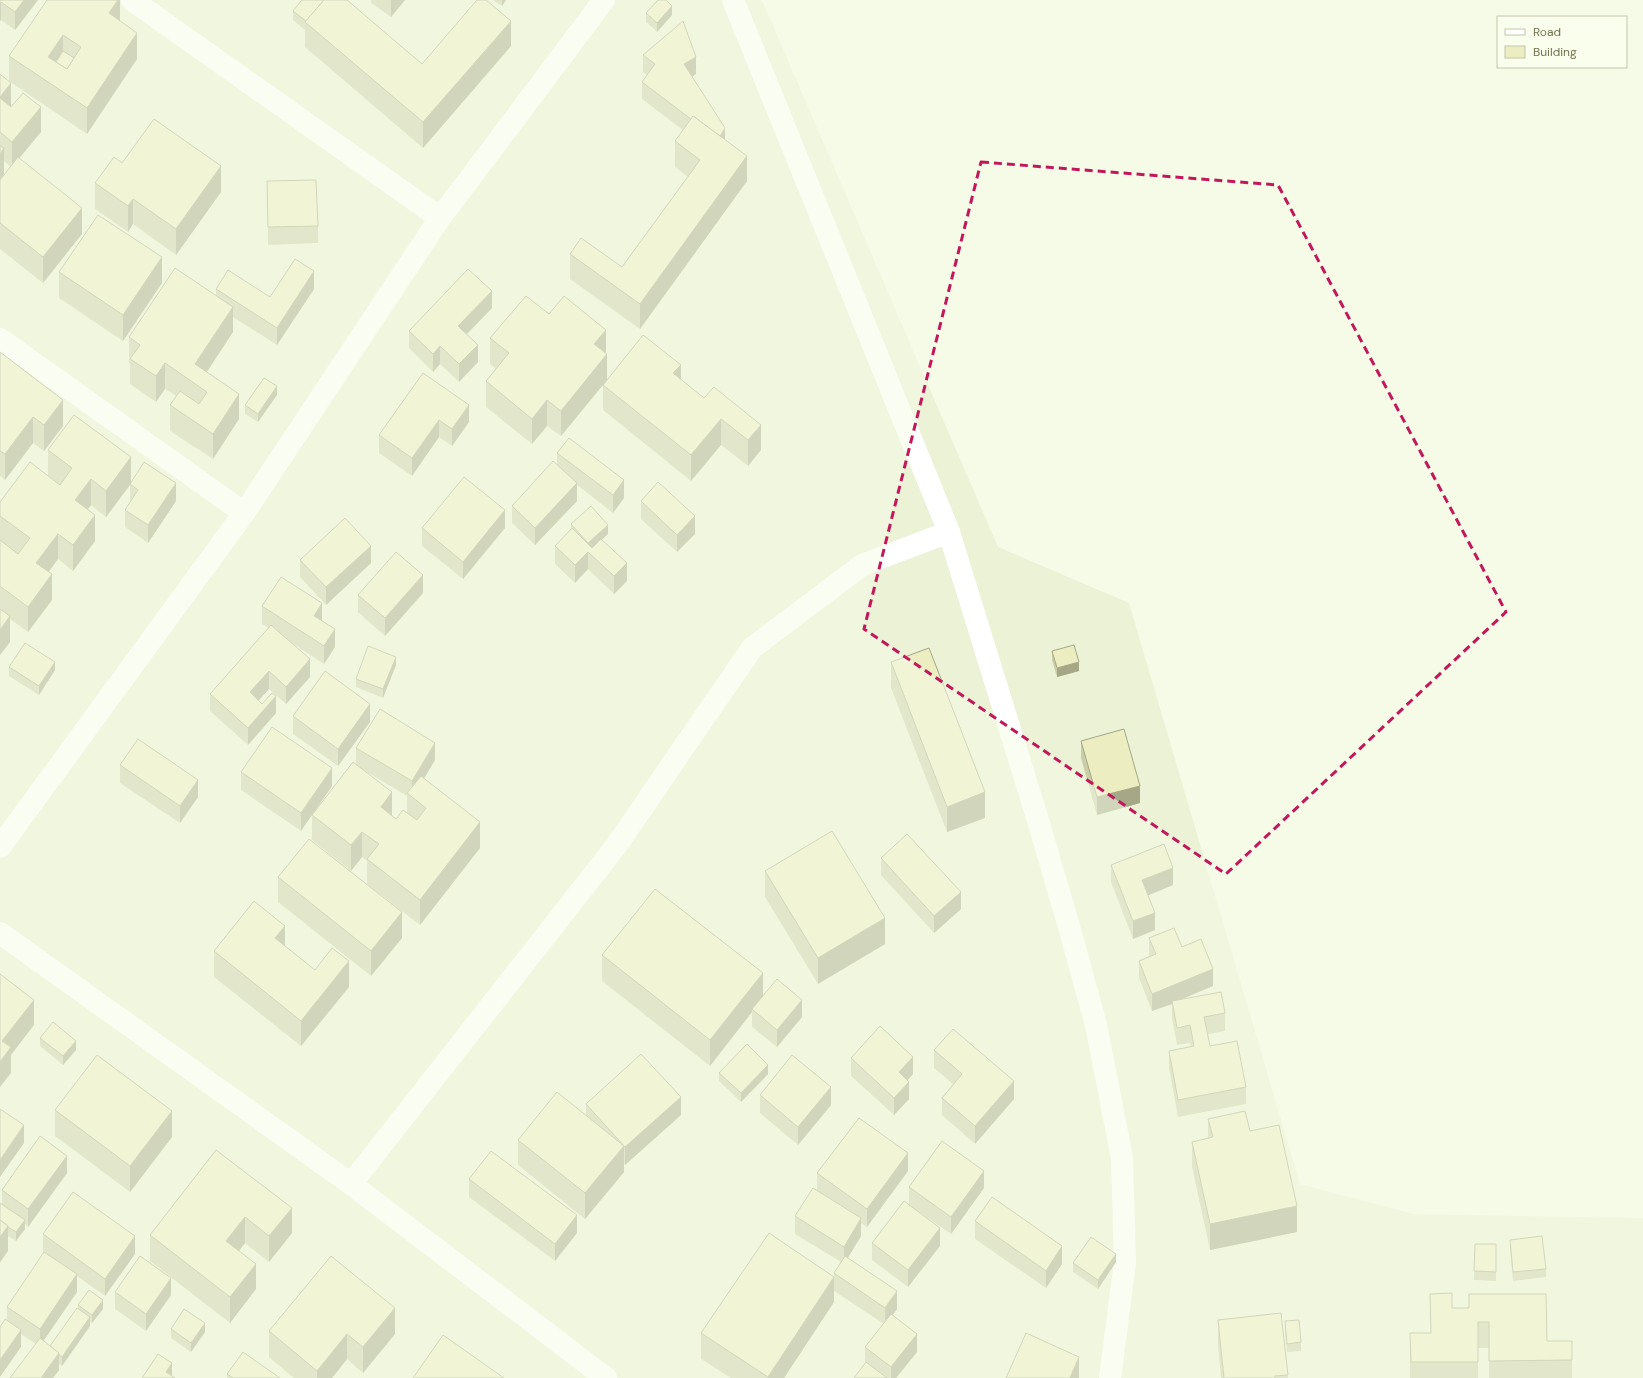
<svg xmlns="http://www.w3.org/2000/svg" width="1643" height="1378" font-family="'DM Sans',sans-serif">
	<style>
		.residential { fill: #ecf2d6 }
		.lines { fill: none; stroke-linecap: round; stroke-linejoin: round }
		.minor { stroke: #fff; stroke-width: 22 }
		.wall { fill: #cbcda6; fill-rule: evenodd }
		.shaded-wall { fill: #a5a787 }
		.building { fill: #eceec1; stroke: #a5a787; fill-rule: evenodd }
		.marked { fill: none; stroke: #c2185b; stroke-width: 3; stroke-dasharray: 8 5; stroke-linejoin: round }
	</style>
	<rect width="100%" height="100%" fill="#f6fbe7"/>
	<polygon class="residential" points="0,0 762,0 998,547 1129,603 1300,1184 1414,1214 1643,1218 1643,1378 0,1378"/>
	<g class="lines">
		<g class="minor">
			<polyline points="132,0 440,218"/>
			<polyline points="733,0 949,532 1037,817 1070,930 1096,1025 1122,1158 1125,1262 1110,1378"/>
			<polyline points="0,339 244,513"/>
			<polyline points="0,847 244,513 440,218 604,0"/>
			<polyline points="0,933 351,1184 606,1378"/>
			<polyline points="351,1184 616,846 752,648 862,565 949,532"/>
		</g>
	</g>
	<g class="wall">
		<polygon points="0,0 38,0 15,30 1,20"/>
		<polygon points="120,0 120,21 137,59 87,134 9,81 9,56"/>
		<polygon points="371,0 405,0 391,17 371,3"/>
		<polygon points="493,0 506,0 502,6"/>
		<polygon points="293,11 422,64 511,46 423,148 305,47 305,30 293,20"/>
		<polygon points="646,13 672,15 657,32 646,22"/>
		<polygon points="643,55 696,74 692,77 747,181 640,329 570,279 570,254 622,267 688,177 675,167 675,141 683,130 642,99 642,82 647,75 643,72"/>
		<polygon points="0,74 11,106 41,132 19,158 82,234 43,283 0,249 0,180 11,167 4,161 4,174 0,180"/>
		<polygon points="122,163 221,192 176,255 133,224 128,232 95,209 95,183"/>
		<polygon points="267,181 318,226 318,243 268,245"/>
		<polygon points="59,272 162,283 123,341 59,298"/>
		<polygon points="216,289 270,297 314,289 277,345 233,317 233,332 207,372 239,419 213,459 170,431 170,405 176,396 165,389 156,402 130,384 130,364 129,363 129,337 216,295"/>
		<polygon points="492,308 467,334 478,362 459,382 440,364 433,372 409,348 409,331"/>
		<polygon points="549,314 606,353 607,379 681,380 761,450 748,466 721,445 691,481 603,410 603,385 561,436 547,426 532,444 486,407 486,381 496,369 490,364 490,338"/>
		<polygon points="0,352 63,426 44,451 33,443 5,480 0,476"/>
		<polygon points="423,373 469,422 452,446 439,437 412,476 379,453 379,435"/>
		<polygon points="277,395 258,422 245,414 245,405"/>
		<polygon points="48,450 131,481 176,501 148,543 125,527 125,510 130,502 130,485 106,517 91,505 88,509 95,541 73,571 58,559 49,572 52,600 28,632 10,619 10,642 0,655 0,502 48,476"/>
		<polygon points="557,453 624,498 613,513 577,485 577,501 535,545 512,523 512,506 557,465"/>
		<polygon points="641,501 695,534 677,552 641,519"/>
		<polygon points="571,524 608,534 601,539 627,581 614,594 588,569 575,583 555,564 555,546 571,529"/>
		<polygon points="422,528 505,528 463,579 422,546"/>
		<polygon points="300,560 371,563 326,605 300,577"/>
		<polygon points="423,593 385,636 358,612 358,595"/>
		<polygon points="262,606 322,621 335,647 324,664 289,641 310,677 286,704 269,689 259,700 262,704 276,713 248,745 210,711 210,694 269,628 262,624"/>
		<polygon points="1052,651 1079,671 1057,677 1052,660"/>
		<polygon points="891,662 985,818 947,832 891,688"/>
		<polygon points="396,665 383,698 356,687 356,679"/>
		<polygon points="9,667 55,670 39,695 9,676"/>
		<polygon points="293,716 370,722 338,766 293,734"/>
		<polygon points="1081,741 1140,803 1097,815 1081,758"/>
		<path d="M356 748 435 760 424 778 480 848 420 925 367 884V861L362 857 351 871 312 840V815L301 831 241 790V772L332 786 314 811 356 765ZM360 768 407 796V813L396 819 392 815Z"/>
		<polygon points="120,765 198,797 180,823 120,783"/>
		<polygon points="881,858 961,909 934,933 881,875"/>
		<polygon points="1111,865 1173,885 1148,895 1155,930 1133,939 1111,882"/>
		<polygon points="765,871 885,944 818,984 765,897"/>
		<polygon points="278,877 402,938 371,976 278,902"/>
		<polygon points="1149,938 1182,947 1213,986 1183,999 1225,1013 1225,1031 1208,1034 1210,1046 1246,1087 1246,1104 1178,1117 1169,1068 1169,1051 1191,1047 1190,1043 1177,1045 1172,1018 1172,1004 1152,1011 1139,978 1139,961 1149,956"/>
		<polygon points="285,946 315,970 349,987 301,1046 214,977 214,951"/>
		<polygon points="602,955 763,997 802,1017 777,1047 752,1027 752,1012 710,1066 602,981"/>
		<polygon points="40,1038 76,1050 63,1065 40,1046"/>
		<polygon points="934,1050 1014,1099 975,1144 942,1115 942,1098 953,1084 934,1068"/>
		<polygon points="851,1058 913,1074 907,1080 909,1099 894,1115 851,1076"/>
		<polygon points="719,1073 768,1074 741,1102 719,1081"/>
		<polygon points="760,1095 831,1105 798,1145 760,1113"/>
		<polygon points="586,1104 681,1115 625,1165 624,1163 624,1172 585,1219 518,1165 518,1140 586,1115"/>
		<polygon points="55,1110 172,1137 130,1192 55,1136"/>
		<polygon points="1208,1119 1250,1131 1297,1232 1210,1250 1192,1167 1192,1142 1208,1138"/>
		<polygon points="216,1150 292,1233 269,1262 245,1243 239,1251 256,1289 230,1323 150,1261 150,1235"/>
		<polygon points="908,1171 867,1227 861,1223 861,1236 848,1258 897,1309 893,1315 917,1352 896,1378 854,1378 865,1364 865,1347 884,1324 834,1291 834,1302 784,1378 731,1378 701,1359 701,1333 834,1276 834,1273 841,1262 795,1234 795,1216 817,1191 817,1173"/>
		<polygon points="67,1173 28,1227 25,1224 25,1229 16,1241 8,1236 8,1251 0,1263 0,1203 2,1204 2,1190"/>
		<polygon points="469,1179 577,1233 555,1261 469,1197"/>
		<polygon points="909,1187 984,1188 951,1234 915,1209 940,1246 908,1287 872,1260 872,1243 909,1204"/>
		<polygon points="975,1221 1062,1264 1046,1288 975,1239"/>
		<polygon points="43,1234 135,1254 105,1296 77,1276 77,1292 43,1341 50,1346 78,1309 78,1305 103,1309 92,1323 90,1322 90,1326 62,1366 59,1364 59,1370 53,1378 10,1378 36,1344 21,1334 21,1347 7,1320 7,1307 44,1252 43,1252"/>
		<polygon points="1510,1240 1546,1269 1546,1277 1513,1281 1510,1249"/>
		<polygon points="1475,1244 1496,1244 1496,1281 1474,1280"/>
		<polygon points="1116,1262 1098,1289 1073,1272 1073,1263"/>
		<polygon points="115,1292 171,1295 146,1331 115,1309"/>
		<polygon points="1452,1308 1547,1341 1572,1341 1572,1378 1489,1378 1489,1348 1478,1348 1478,1378 1410,1378 1410,1333 1430,1333"/>
		<polygon points="1218,1320 1288,1375 1288,1378 1221,1378 1218,1345"/>
		<polygon points="1285,1321 1301,1342 1301,1351 1287,1352 1285,1330"/>
		<polygon points="171,1329 205,1332 191,1352 171,1338"/>
		<polygon points="269,1331 395,1334 363,1373 347,1359 332,1378 294,1378 269,1357"/>
		<polygon points="227,1374 280,1378 227,1378"/>
	</g>
	<g class="shaded-wall">
		<polygon points="24,0 38,0 15,30 15,12"/>
		<polygon points="118,0 120,0 120,23 109,13"/>
		<polygon points="391,0 405,0 391,17"/>
		<polygon points="502,0 506,0 502,6"/>
		<polygon points="1,2 1,20 0,21 0,4"/>
		<polygon points="672,6 672,15 657,32 657,23"/>
		<polygon points="511,21 511,46 423,148 423,122"/>
		<polygon points="137,33 137,59 87,134 87,108"/>
		<polygon points="63,35 63,60 48,74 48,57"/>
		<polygon points="696,57 696,74 684,82 684,64"/>
		<polygon points="11,83 11,109 0,123 0,97"/>
		<polygon points="41,107 41,132 12,167 12,142"/>
		<polygon points="725,128 725,145 719,139"/>
		<polygon points="4,148 4,174 0,180 0,154"/>
		<polygon points="747,156 747,181 640,329 640,304"/>
		<polygon points="221,166 221,192 176,255 176,229"/>
		<polygon points="133,199 133,224 128,232 128,206"/>
		<polygon points="82,208 82,234 43,283 43,257"/>
		<polygon points="162,257 162,283 123,341 123,315"/>
		<polygon points="314,271 314,289 277,345 277,328"/>
		<polygon points="492,291 492,308 458,343 458,326"/>
		<polygon points="233,307 233,332 198,385 195,364"/>
		<polygon points="606,330 606,355 607,354 607,380 561,436 561,411 594,344"/>
		<polygon points="478,345 478,362 459,382 459,364"/>
		<polygon points="440,346 440,364 433,372 433,354"/>
		<polygon points="165,363 165,389 156,402 156,376"/>
		<polygon points="681,365 681,390 673,373"/>
		<polygon points="277,386 277,395 258,422 258,414"/>
		<polygon points="239,394 239,419 213,459 213,434"/>
		<polygon points="63,400 63,426 44,451 44,425"/>
		<polygon points="547,400 547,426 532,444 532,419"/>
		<polygon points="469,405 469,422 452,446 452,429"/>
		<polygon points="33,417 33,443 5,480 5,454"/>
		<polygon points="721,419 721,445 691,481 691,455"/>
		<polygon points="439,420 439,437 412,476 412,458"/>
		<polygon points="761,425 761,450 748,466 748,440"/>
		<polygon points="131,457 131,483 130,484 130,485 106,517 106,491"/>
		<polygon points="91,479 91,505 75,526 75,500"/>
		<polygon points="624,480 624,498 613,513 613,495"/>
		<polygon points="176,483 176,501 148,543 148,525"/>
		<polygon points="577,483 577,501 535,545 535,528"/>
		<polygon points="505,510 505,528 463,579 463,562"/>
		<polygon points="95,515 95,541 73,571 73,545"/>
		<polygon points="695,516 695,534 677,552 677,535"/>
		<polygon points="608,525 608,534 588,552 588,543"/>
		<polygon points="58,534 58,559 36,588 36,563"/>
		<polygon points="371,546 371,563 326,605 326,587"/>
		<polygon points="588,552 588,569 575,583 575,565"/>
		<polygon points="627,563 627,581 614,594 614,576"/>
		<polygon points="52,574 52,600 28,632 28,607"/>
		<polygon points="423,575 423,593 385,636 385,618"/>
		<polygon points="322,603 322,621 314,616"/>
		<polygon points="10,616 10,642 0,655 0,630"/>
		<polygon points="335,629 335,647 324,664 324,646"/>
		<polygon points="396,657 396,665 383,698 383,689"/>
		<polygon points="310,659 310,677 286,704 286,687"/>
		<polygon points="55,662 55,670 39,695 39,686"/>
		<polygon points="1079,662 1079,671 1057,677 1057,668"/>
		<polygon points="269,671 269,689 250,710 250,692"/>
		<polygon points="276,696 276,713 248,745 248,728"/>
		<polygon points="370,704 370,722 338,766 338,749"/>
		<polygon points="435,743 435,760 413,797 412,797 412,781"/>
		<polygon points="332,768 332,786 301,831 301,813"/>
		<polygon points="198,780 198,797 180,823 180,806"/>
		<polygon points="1140,786 1140,803 1097,815 1097,797"/>
		<polygon points="392,792 392,818 381,807"/>
		<polygon points="985,792 985,818 947,832 947,807"/>
		<polygon points="480,822 480,848 420,925 420,900"/>
		<polygon points="362,832 362,857 351,871 351,845"/>
		<polygon points="1173,868 1173,885 1142,898 1142,880"/>
		<polygon points="961,892 961,909 934,933 934,916"/>
		<polygon points="402,912 402,938 371,976 371,951"/>
		<polygon points="1155,913 1155,930 1133,939 1133,921"/>
		<polygon points="885,918 885,944 818,984 818,958"/>
		<polygon points="285,926 285,951 275,938"/>
		<polygon points="349,961 349,987 301,1046 301,1021"/>
		<polygon points="1213,969 1213,986 1172,1003 1172,1001 1172,1004 1152,1011 1152,994"/>
		<polygon points="763,973 763,999 752,1009 752,1012 710,1066 710,1040"/>
		<polygon points="34,1000 34,1025 11,1055 11,1073 0,1087 0,1062 2,1041"/>
		<polygon points="802,1000 802,1017 777,1047 777,1030"/>
		<polygon points="76,1041 76,1050 63,1065 63,1056"/>
		<polygon points="913,1057 913,1074 899,1090 899,1072"/>
		<polygon points="768,1065 768,1074 741,1102 741,1093"/>
		<polygon points="1014,1081 1014,1099 975,1144 975,1126"/>
		<polygon points="909,1082 909,1099 894,1115 894,1098"/>
		<polygon points="831,1087 831,1105 798,1145 798,1127"/>
		<polygon points="681,1097 681,1115 625,1165 625,1147"/>
		<polygon points="172,1111 172,1137 130,1192 130,1166"/>
		<polygon points="24,1125 24,1143 0,1177 0,1160"/>
		<polygon points="624,1146 624,1172 585,1219 585,1193"/>
		<polygon points="908,1153 908,1171 867,1227 867,1209"/>
		<polygon points="67,1156 67,1173 28,1227 28,1209"/>
		<polygon points="984,1171 984,1188 951,1234 951,1217"/>
		<polygon points="1297,1206 1297,1232 1210,1250 1210,1224"/>
		<polygon points="292,1208 292,1233 269,1262 269,1236"/>
		<polygon points="577,1215 577,1233 555,1261 555,1244"/>
		<polygon points="245,1217 245,1243 226,1267 226,1241"/>
		<polygon points="861,1218 861,1236 844,1264 844,1247"/>
		<polygon points="25,1220 25,1229 16,1241 16,1232"/>
		<polygon points="8,1226 8,1251 0,1262 0,1237"/>
		<polygon points="940,1228 940,1246 908,1287 908,1270"/>
		<polygon points="135,1236 135,1254 105,1296 105,1279"/>
		<polygon points="1062,1246 1062,1264 1046,1288 1046,1271"/>
		<polygon points="1116,1254 1116,1262 1098,1289 1098,1280"/>
		<polygon points="256,1264 256,1289 230,1323 230,1297"/>
		<polygon points="77,1274 77,1292 40,1346 40,1329"/>
		<polygon points="834,1277 834,1302 784,1378 768,1378 768,1377"/>
		<polygon points="171,1278 171,1295 146,1331 146,1314"/>
		<polygon points="897,1291 897,1309 885,1325 885,1308"/>
		<polygon points="103,1300 103,1309 92,1323 92,1315"/>
		<polygon points="395,1308 395,1334 363,1373 363,1347"/>
		<polygon points="90,1317 90,1326 62,1366 62,1357"/>
		<polygon points="205,1323 205,1332 191,1352 191,1343"/>
		<polygon points="21,1330 21,1347 0,1377 0,1360"/>
		<polygon points="347,1334 347,1359 332,1378 317,1378 317,1371"/>
		<polygon points="917,1334 917,1352 896,1378 891,1378 891,1367"/>
		<polygon points="59,1353 59,1370 53,1378 41,1378"/>
		<polygon points="1079,1357 1079,1378 1070,1378"/>
		<polygon points="172,1363 172,1378 166,1372"/>
	</g>
	<g class="building">
		<polygon points="0,0 24,0 15,12 1,2 0,4"/>
		<path d="M47 0H118L109 13 137 33 87 108 9 56ZM63 35 81 47 67 69 48 57Z"/>
		<polygon points="302,0 324,0 306,21 293,11"/>
		<polygon points="324,0 347,0 422,64 477,0 486,0 511,21 423,122 305,22"/>
		<polygon points="658,0 666,0 672,6 657,23 646,13"/>
		<polygon points="683,21 696,57 684,64 725,128 720,136 693,116 691,119 642,82 655,64 643,55"/>
		<polygon points="63,51 74,58 67,69 56,62"/>
		<polygon points="0,74 11,83 0,97"/>
		<polygon points="23,93 41,107 12,142 0,132 0,98 11,107"/>
		<polygon points="693,116 747,156 640,304 570,254 581,238 622,267 700,160 675,141"/>
		<polygon points="154,119 221,166 176,229 133,199 128,206 95,183 114,157 122,163"/>
		<polygon points="0,146 4,148 0,154"/>
		<polygon points="18,157 82,208 43,257 0,223 0,180"/>
		<polygon points="316,180 318,226 268,227 267,181"/>
		<polygon points="98,215 162,257 123,315 59,272"/>
		<polygon points="295,259 314,271 277,328 216,289 228,270 270,297"/>
		<polygon points="175,268 233,307 195,364 239,394 213,434 170,405 180,391 199,404 207,392 165,363 156,376 130,359 140,345 129,337"/>
		<polygon points="468,269 492,291 458,326 478,345 459,364 440,346 433,354 409,331"/>
		<polygon points="526,296 549,314 564,296 606,330 594,344 607,354 561,411 547,400 532,419 486,381 509,353 490,338"/>
		<polygon points="643,335 681,365 673,373 704,398 714,387 761,425 748,440 721,419 691,455 603,385"/>
		<polygon points="0,352 63,400 44,425 33,417 5,454 0,451"/>
		<polygon points="423,373 469,405 452,429 439,420 412,458 379,435"/>
		<polygon points="264,378 277,386 258,414 245,405"/>
		<polygon points="74,415 131,457 106,491 91,479 75,500 95,515 73,545 58,534 36,563 52,574 28,607 0,586 0,540 18,554 30,538 0,516 0,502 30,462 60,485 72,468 48,450"/>
		<polygon points="569,438 624,480 613,495 557,453"/>
		<polygon points="553,461 577,483 535,528 512,506"/>
		<polygon points="144,462 176,483 148,525 125,510 138,490 130,484"/>
		<polygon points="464,477 505,510 463,562 422,528"/>
		<polygon points="658,482 695,516 677,535 641,501"/>
		<polygon points="591,506 608,525 588,543 571,524"/>
		<polygon points="345,518 371,546 326,587 300,560"/>
		<polygon points="572,528 592,548 601,539 627,563 614,576 588,552 575,565 555,546"/>
		<polygon points="396,552 423,575 385,618 358,595"/>
		<polygon points="281,577 322,603 314,616 335,629 324,646 262,606"/>
		<polygon points="0,609 10,616 0,630"/>
		<polygon points="271,625 310,659 286,687 269,671 250,692 262,704 272,693 276,696 248,728 210,694"/>
		<polygon points="25,643 55,662 39,686 9,667"/>
		<polygon points="1074,645 1079,662 1057,668 1052,651"/>
		<polygon points="368,646 396,657 383,689 356,679"/>
		<polygon points="929,648 985,792 947,807 891,662"/>
		<polygon points="325,671 370,704 338,749 293,716"/>
		<polygon points="380,709 435,743 412,781 356,748"/>
		<polygon points="272,727 332,768 301,813 241,772"/>
		<polygon points="1124,729 1140,786 1097,797 1081,741"/>
		<polygon points="138,739 198,780 180,806 120,765"/>
		<polygon points="353,762 392,792 381,807 396,819 403,810 417,820 426,808 407,793 421,776 480,822 420,900 367,859 379,844 362,832 351,845 312,815"/>
		<polygon points="832,831 885,918 818,958 765,871"/>
		<polygon points="907,834 961,892 934,916 881,858"/>
		<polygon points="309,839 402,912 371,951 278,877"/>
		<polygon points="1164,844 1173,868 1142,880 1155,913 1133,921 1111,865"/>
		<polygon points="655,889 763,973 710,1040 602,955"/>
		<polygon points="254,901 285,926 275,938 315,970 332,948 349,961 301,1021 214,951"/>
		<polygon points="1174,928 1182,947 1201,939 1213,969 1152,994 1139,961 1156,954 1149,938"/>
		<polygon points="0,974 34,1000 2,1041 11,1047 0,1062"/>
		<polygon points="777,979 802,1000 777,1030 752,1009"/>
		<polygon points="1221,992 1225,1013 1204,1017 1210,1046 1237,1041 1246,1087 1178,1100 1169,1051 1194,1046 1190,1025 1177,1028 1172,1001"/>
		<polygon points="53,1022 76,1041 63,1056 40,1038"/>
		<polygon points="880,1026 913,1057 899,1072 909,1082 894,1098 851,1058"/>
		<polygon points="953,1029 1014,1081 975,1126 942,1098 962,1074 934,1050"/>
		<polygon points="747,1044 768,1065 741,1093 719,1073"/>
		<polygon points="641,1054 681,1097 625,1147 586,1104"/>
		<polygon points="97,1055 172,1111 130,1166 55,1110"/>
		<polygon points="792,1055 831,1087 798,1127 760,1095"/>
		<polygon points="557,1092 624,1146 585,1193 518,1140"/>
		<polygon points="0,1109 24,1125 0,1160"/>
		<polygon points="1245,1111 1250,1131 1279,1125 1297,1206 1210,1224 1192,1142 1213,1137 1208,1119"/>
		<polygon points="859,1118 908,1153 867,1209 817,1173"/>
		<polygon points="40,1136 67,1156 28,1209 2,1190"/>
		<polygon points="942,1141 984,1171 951,1217 909,1187"/>
		<polygon points="216,1150 292,1208 269,1236 245,1217 226,1241 256,1264 230,1297 150,1235"/>
		<polygon points="491,1151 577,1215 555,1244 469,1179"/>
		<polygon points="813,1188 861,1218 844,1247 795,1216"/>
		<polygon points="73,1192 135,1236 105,1279 43,1234"/>
		<polygon points="992,1197 1062,1246 1046,1271 975,1221"/>
		<polygon points="904,1201 940,1228 908,1270 872,1243"/>
		<polygon points="0,1203 25,1220 16,1232 8,1227 8,1226 0,1220"/>
		<polygon points="0,1220 8,1226 0,1237"/>
		<polygon points="769,1233 834,1277 768,1377 701,1333"/>
		<polygon points="1542,1236 1546,1269 1513,1272 1510,1240"/>
		<polygon points="1091,1237 1116,1254 1098,1280 1073,1263"/>
		<polygon points="1475,1244 1496,1244 1496,1272 1474,1271"/>
		<polygon points="44,1252 77,1274 40,1329 7,1307"/>
		<polygon points="140,1256 171,1278 146,1314 115,1292"/>
		<polygon points="331,1256 395,1308 363,1347 347,1334 317,1371 269,1331"/>
		<polygon points="845,1256 897,1291 885,1308 834,1273"/>
		<polygon points="89,1290 103,1300 92,1315 78,1305"/>
		<polygon points="1452,1293 1452,1308 1469,1308 1469,1294 1546,1294 1547,1341 1572,1341 1572,1360 1489,1361 1489,1322 1478,1322 1478,1362 1411,1362 1410,1333 1431,1333 1430,1294"/>
		<polygon points="77,1308 90,1317 62,1357 59,1355 59,1353 50,1346"/>
		<polygon points="184,1309 205,1323 191,1343 171,1329"/>
		<polygon points="1281,1313 1288,1375 1275,1376 1275,1378 1224,1378 1218,1320"/>
		<polygon points="891,1314 917,1334 891,1367 865,1347"/>
		<polygon points="5,1319 21,1330 0,1360 0,1327"/>
		<polygon points="1299,1320 1301,1342 1287,1344 1285,1321"/>
		<polygon points="1026,1333 1079,1357 1070,1378 1006,1378"/>
		<polygon points="443,1335 504,1378 413,1378"/>
		<polygon points="40,1338 59,1353 41,1378 10,1378"/>
		<polygon points="243,1352 280,1378 233,1378 227,1374"/>
		<polygon points="158,1354 172,1363 166,1372 175,1378 142,1378"/>
		<polygon points="866,1362 887,1378 854,1378"/>
	</g>
	<path d="M0 0H1643V1378H0ZM981 162 1278 185 1506 612 1226 874 864 629Z" fill="#f6fbe7" fill-opacity=".55" fill-rule="evenodd"/>
	<path class="marked" d="M981 162 1278 185 1506 612 1226 874 864 629Z"/>
	<rect x="1497" y="16" width="130" height="52" fill="#f9feed" stroke="#c3c6ad"/>
	<rect x="1505" y="29" width="20" height="6" fill="#ffffff" stroke="#c3c6ad"/>
	<text x="1533" y="36" font-size="12" fill="#72724d">Road</text>
	<rect x="1505" y="46" width="20" height="12" fill="#eceec1" stroke="#c3c6ad"/>
	<text x="1533" y="56" font-size="12" fill="#72724d">Building</text>
</svg>
